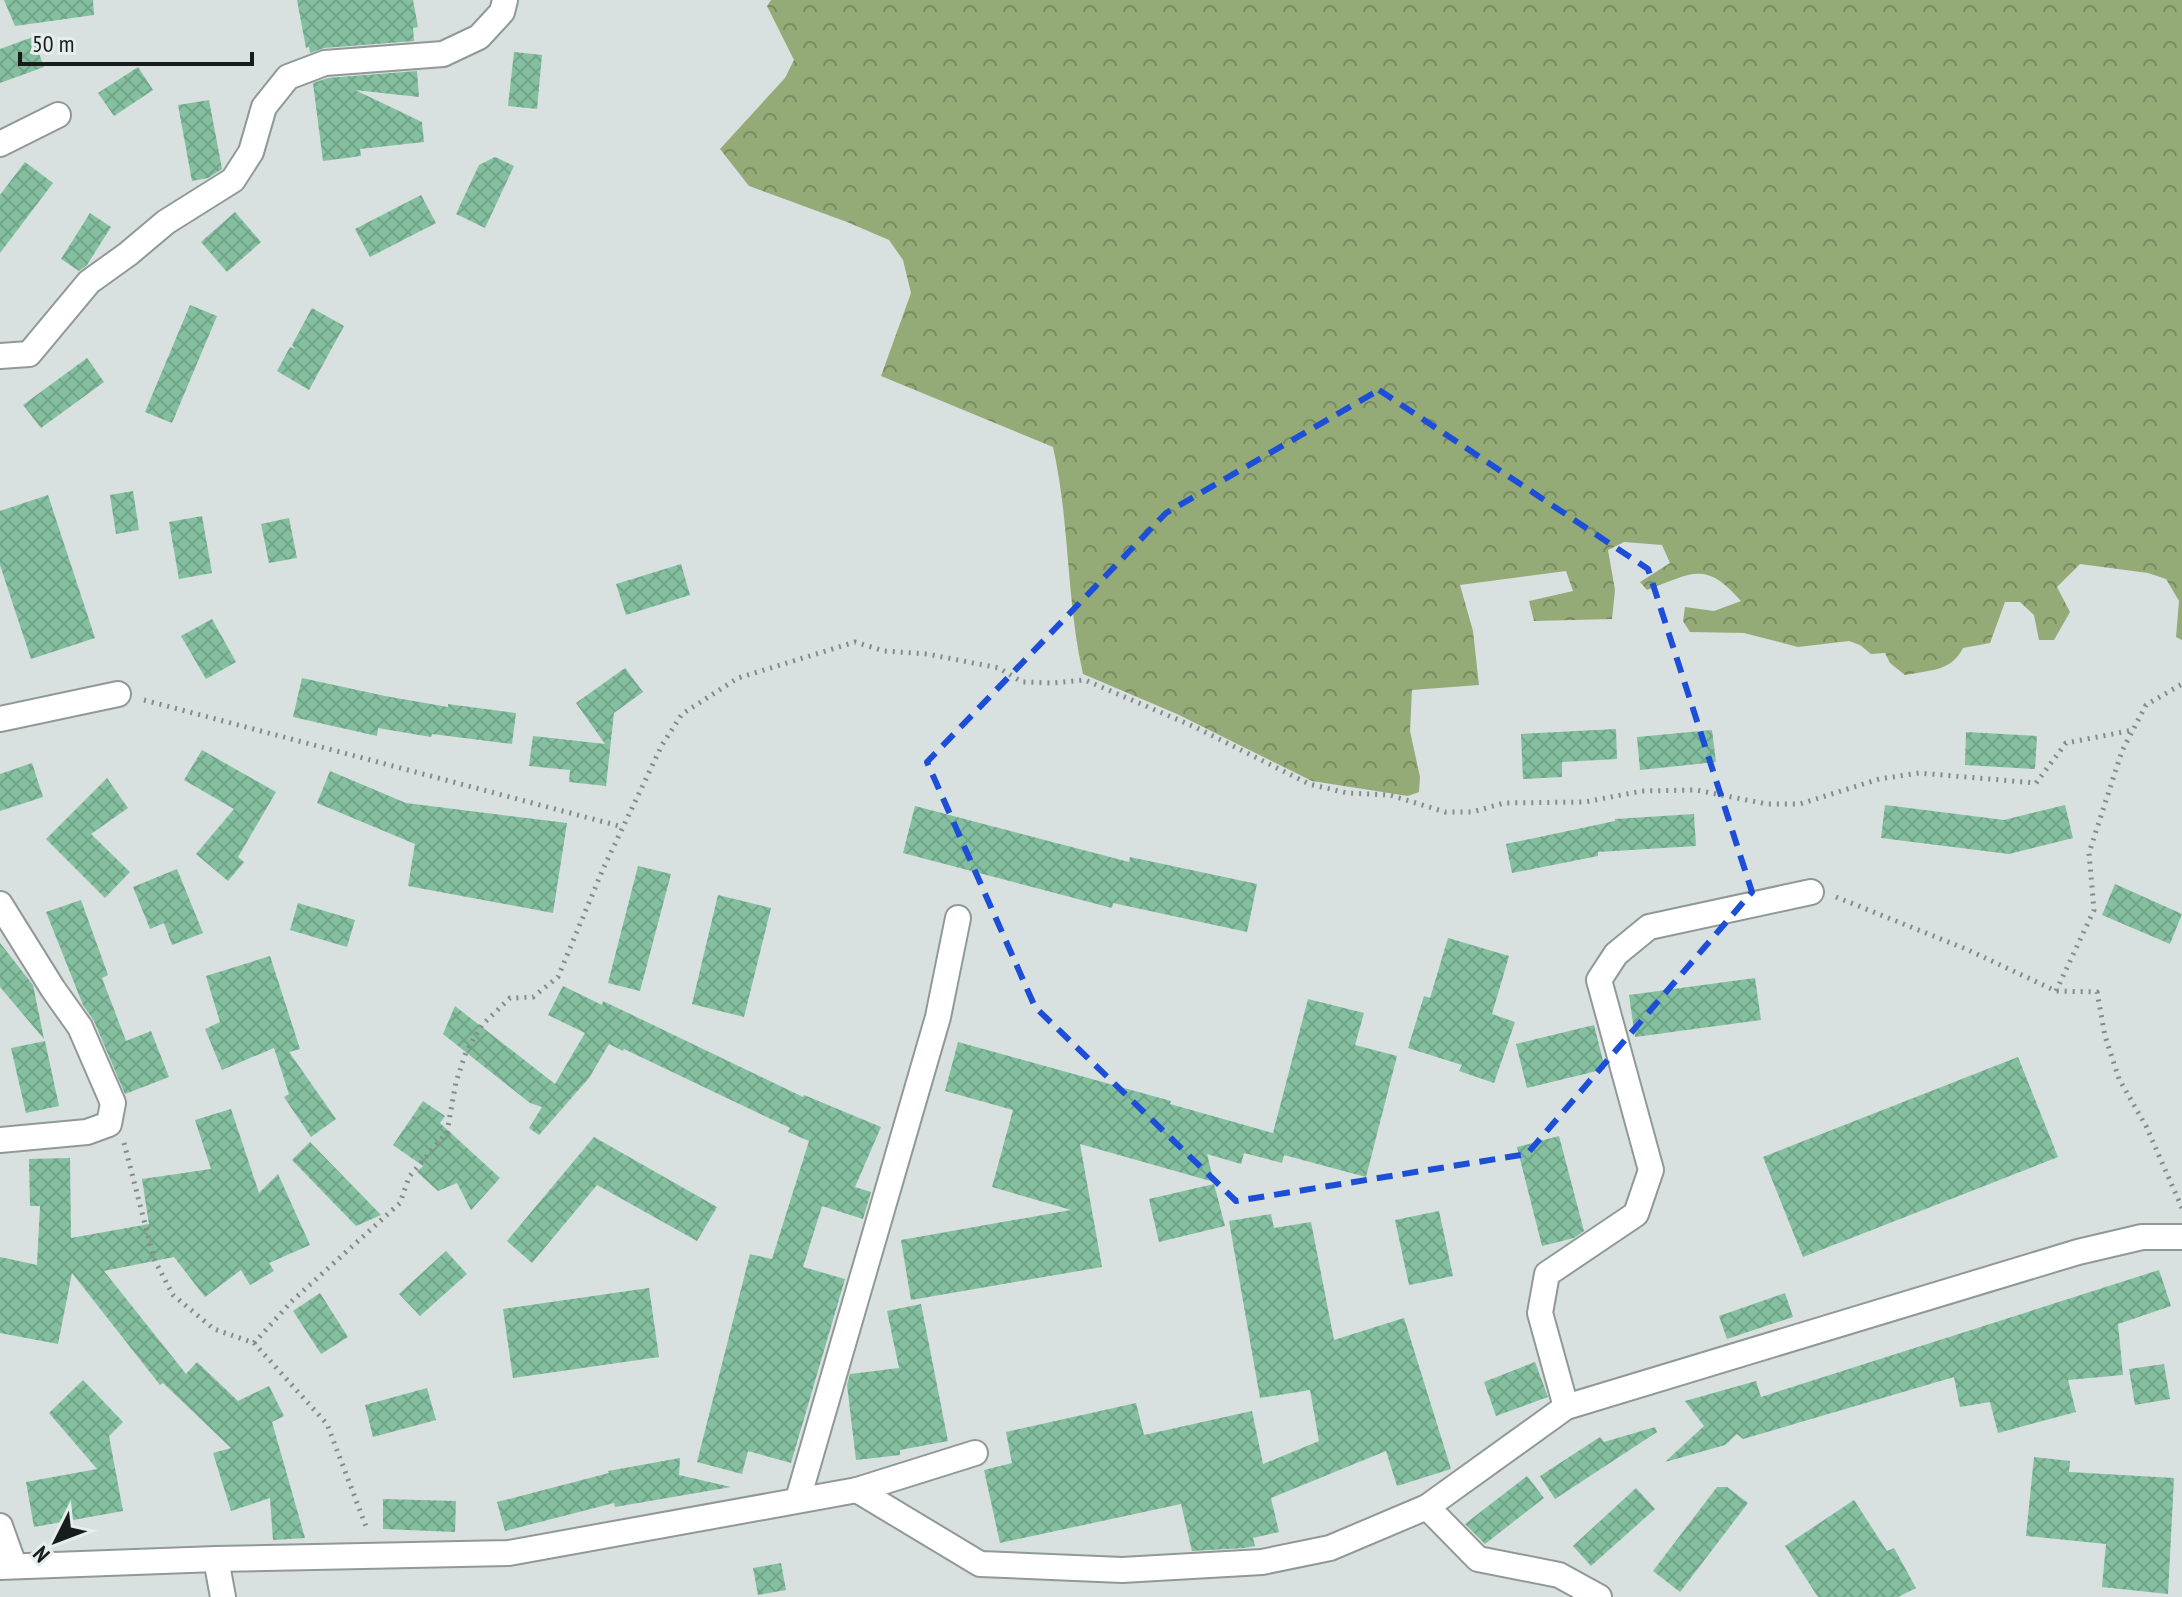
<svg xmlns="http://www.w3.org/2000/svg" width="2182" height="1597" font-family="'PT Sans Narrow',sans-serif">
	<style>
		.forest { fill: url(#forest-crowns) }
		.building { fill: url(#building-cross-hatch) }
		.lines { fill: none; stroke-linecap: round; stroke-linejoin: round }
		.minor-casing { stroke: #919998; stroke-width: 28 }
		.path { stroke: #858b8b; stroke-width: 5; stroke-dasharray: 2 6; stroke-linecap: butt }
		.minor { stroke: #fff; stroke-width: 24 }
		.marked { fill: none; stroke: #1d4ed8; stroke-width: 6; stroke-dasharray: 16 10; stroke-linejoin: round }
	</style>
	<defs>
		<pattern id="forest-crowns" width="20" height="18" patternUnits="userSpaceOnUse" patternTransform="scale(2)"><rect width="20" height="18" fill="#95ab77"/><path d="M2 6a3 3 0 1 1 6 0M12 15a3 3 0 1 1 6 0" fill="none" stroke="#798a61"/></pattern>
		<pattern id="building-cross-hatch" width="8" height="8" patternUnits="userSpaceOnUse" patternTransform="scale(2)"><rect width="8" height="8" fill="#84c0a0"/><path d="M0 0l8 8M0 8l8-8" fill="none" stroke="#71a489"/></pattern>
	</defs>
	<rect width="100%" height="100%" fill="#d8e0e0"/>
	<path class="forest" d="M771 0H2182V640L2176 637 2179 601 2166 579 2148 573 2080 564 2057 587 2070 612 2054 640H2039L2034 615 2020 602H2005L1990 643 1963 648C1951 672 1929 670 1905 675L1890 663 1885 653 1871 654 1860 645 1849 641 1798 647 1744 633 1690 632 1683 621 1685 607 1714 611 1741 601C1705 560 1693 573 1647 590L1640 582 1670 563 1662 545 1624 542 1608 550 1615 590 1612 619 1534 621 1529 601 1573 591 1566 571 1460 585 1473 631 1479 685 1412 690 1410 731 1420 777 1419 792 1408 796 1312 781 1177 714 1083 674C1066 599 1070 522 1053 447L881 376 911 293 903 260 889 240 847 222 749 186 720 149 785 78 794 60 767 6Z"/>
	<g class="building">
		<polygon points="4,0 93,0 94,15 15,26"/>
		<polygon points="297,0 413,0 418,27 413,28 414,41 324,48 310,53 309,47 306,48"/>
		<polygon points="33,37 44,67 0,83 0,49"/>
		<polygon points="514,52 542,55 537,109 508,106"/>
		<polygon points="138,67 153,90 114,116 98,93"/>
		<polygon points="417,71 419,97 355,90 422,122 424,142 360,149 361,156 323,161 313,83 328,78"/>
		<polygon points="209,100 222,169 208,178 192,181 178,105"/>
		<polygon points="495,157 514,166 485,228 456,214 479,165"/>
		<polygon points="25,162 53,183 0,253 0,195"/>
		<polygon points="421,195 436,223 370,257 355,229"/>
		<polygon points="235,212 261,242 227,272 201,242"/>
		<polygon points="90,213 111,227 87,265 79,271 61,259"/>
		<polygon points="190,305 217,316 172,423 145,412"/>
		<polygon points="312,308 344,326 309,390 277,371 290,347 295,349 292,345"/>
		<polygon points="87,358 104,382 41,428 23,405"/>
		<polygon points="133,491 139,530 116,534 110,495"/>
		<polygon points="48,495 95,638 31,659 0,565 0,511"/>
		<polygon points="202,516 212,573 179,579 169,522"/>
		<polygon points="289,518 297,558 269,563 261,524"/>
		<polygon points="681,564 690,595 626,615 616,584"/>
		<polygon points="212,619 236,662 206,679 181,636"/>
		<polygon points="625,668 643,692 614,713 606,786 569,782 570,770 529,766 533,736 605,744 576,703"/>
		<polygon points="302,678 385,696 448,707 448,704 516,713 512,744 432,734 431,737 378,728 377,736 293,717"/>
		<polygon points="1616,729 1617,759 1562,762 1562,777 1523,779 1521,734"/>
		<polygon points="1712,730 1716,762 1640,770 1637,737"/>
		<polygon points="1966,732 2037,736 2035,769 1965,765"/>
		<polygon points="202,750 276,792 238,857 244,862 228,881 196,854 234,809 184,780"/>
		<polygon points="32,763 43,797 0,811 0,774"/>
		<polygon points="330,771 406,803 567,823 553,913 408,886 415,844 317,803"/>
		<polygon points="107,778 128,808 91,834 130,872 105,898 46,839"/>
		<polygon points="1885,805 2004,820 2065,805 2073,838 2009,854 1881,838"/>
		<polygon points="915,806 1129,862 1130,857 1257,884 1247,932 1113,903 1112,908 903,853"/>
		<polygon points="1694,814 1696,846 1598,852 1598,856 1512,873 1506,844 1615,821 1615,819"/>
		<polygon points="638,866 671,874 640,991 608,983"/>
		<polygon points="177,869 203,933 172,945 164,923 150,929 133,887"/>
		<polygon points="2115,884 2182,914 2170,944 2102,915"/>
		<polygon points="718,895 771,908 744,1017 692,1004"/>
		<polygon points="81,900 108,975 102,978 126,1041 151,1031 169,1077 125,1094 94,1021 83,1005 46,912"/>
		<polygon points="298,903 355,920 347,947 290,930"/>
		<polygon points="1448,938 1509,956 1492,1014 1515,1022 1494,1083 1459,1071 1462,1065 1408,1048 1424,996 1430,998"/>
		<polygon points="0,943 33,985 44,1039 0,987"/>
		<polygon points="270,956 300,1049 289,1052 336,1119 311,1137 284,1097 289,1094 274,1048 222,1070 205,1029 220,1022 206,976"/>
		<polygon points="1755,978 1761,1020 1635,1037 1629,995"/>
		<polygon points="563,986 602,1005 603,1001 803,1097 804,1095 881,1127 855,1187 871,1192 863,1219 822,1206 803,1267 845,1279 791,1463 748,1451 742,1474 697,1462 750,1254 772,1259 809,1141 788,1132 790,1128 624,1049 623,1051 609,1044 589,1078 539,1135 529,1128 542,1107 530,1103 443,1034 455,1006 555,1084 585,1033 548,1015"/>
		<polygon points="1308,999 1364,1013 1355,1045 1397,1056 1366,1177 1284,1155 1282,1163 1244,1153 1241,1164 1207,1154 1214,1182 1080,1144 1102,1267 911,1300 901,1240 1071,1210 992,1187 1013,1110 945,1091 958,1042 1171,1101 1170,1104 1273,1133"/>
		<polygon points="1594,1025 1605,1069 1527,1088 1516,1044"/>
		<polygon points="45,1041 59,1106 26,1113 11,1048"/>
		<polygon points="2018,1057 2058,1157 1803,1257 1763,1157"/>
		<polygon points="423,1101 445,1116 440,1123 500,1178 471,1210 457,1183 438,1191 417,1172 423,1166 393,1145"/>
		<polygon points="231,1109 259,1193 278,1174 310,1245 269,1263 274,1271 250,1285 241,1270 205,1297 174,1257 104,1271 186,1374 197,1362 238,1401 269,1386 284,1416 272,1422 305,1538 273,1540 270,1498 231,1511 213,1453 231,1448 163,1383 160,1385 72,1273 58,1344 0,1333 0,1257 37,1265 40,1206 30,1206 29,1159 70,1158 71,1238 149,1224 142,1179 211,1169 195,1120"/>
		<polygon points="1559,1136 1584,1231 1574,1238 1542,1246 1517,1147"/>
		<polygon points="594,1137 717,1207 697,1241 597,1185 532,1263 507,1241"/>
		<polygon points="310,1142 381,1215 356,1226 292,1160"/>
		<polygon points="1214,1184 1225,1226 1159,1242 1149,1199"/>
		<polygon points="1439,1211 1453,1276 1409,1285 1395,1220"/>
		<polygon points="1271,1214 1274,1228 1311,1222 1334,1340 1404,1318 1451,1469 1397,1486 1386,1451 1271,1498 1279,1532 1253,1538 1255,1546 1244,1548 1192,1551 1181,1504 1000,1543 984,1470 1012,1463 1006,1432 1136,1403 1144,1435 1252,1411 1263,1464 1319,1441 1310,1390 1260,1398 1229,1221"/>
		<polygon points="446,1251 467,1274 420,1316 399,1294"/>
		<polygon points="2159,1270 2171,1306 2118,1324 2123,1375 2068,1380 2076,1412 1998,1433 1990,1402 1960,1407 1954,1377 1743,1439 1737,1434 1725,1445 1665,1462 1704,1426 1685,1401 1756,1381 1761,1397"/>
		<polygon points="649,1288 659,1357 513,1378 503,1309"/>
		<polygon points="320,1293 348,1337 321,1354 293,1311"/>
		<polygon points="1785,1293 1793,1317 1727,1339 1719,1316"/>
		<polygon points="921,1304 948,1441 900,1450 900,1455 856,1460 847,1385 850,1374 899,1368 887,1311"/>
		<polygon points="1535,1362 1548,1397 1496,1416 1484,1382"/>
		<polygon points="2164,1364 2170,1399 2135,1405 2129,1369"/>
		<polygon points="83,1380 123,1422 109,1436 123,1511 34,1527 26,1482 97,1469 49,1413"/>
		<polygon points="427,1388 436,1420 373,1437 365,1405"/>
		<polygon points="1655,1427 1657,1432 1555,1499 1540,1476 1600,1437 1604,1442"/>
		<polygon points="2034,1457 2070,1461 2069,1472 2174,1478 2168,1594 2102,1587 2106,1544 2026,1536"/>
		<polygon points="680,1458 679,1475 731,1487 615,1507 614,1503 505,1531 497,1502 609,1473 608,1471"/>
		<polygon points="1527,1476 1544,1498 1485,1544 1465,1524"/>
		<polygon points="1717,1487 1727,1487 1748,1503 1680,1592 1653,1571"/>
		<polygon points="1636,1488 1655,1509 1591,1566 1573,1546"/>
		<polygon points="383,1499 456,1501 455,1532 383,1529"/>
		<polygon points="1854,1500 1887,1551 1894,1548 1916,1588 1898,1597 1818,1597 1785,1546"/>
		<polygon points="781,1563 786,1590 758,1595 753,1568"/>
	</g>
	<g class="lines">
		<g class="minor-casing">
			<g id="minor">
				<polyline points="0,144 58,115"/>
				<polyline points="0,356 29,354 89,282 128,254 166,222 233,180 251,152 264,107 288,77 325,63 443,54 479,37 502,12 505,0"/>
				<polyline points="0,719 118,694"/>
				<polyline points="0,904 53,989 80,1027 113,1103 109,1124 87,1132 0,1140"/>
				<polyline points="1566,1407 1540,1313 1547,1274 1636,1214 1651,1170 1599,980 1616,954 1649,927 1811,892"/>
				<polyline points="857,1490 980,1564 1122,1570 1262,1562 1330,1548 1427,1507 1566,1407 2078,1252 2142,1237 2182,1237"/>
				<polyline points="798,1499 938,1017 958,918"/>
				<polyline points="1427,1507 1478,1559 1559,1575 1599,1597"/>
				<polyline points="0,1526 14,1565"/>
				<polyline points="216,1559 223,1597"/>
				<polyline points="0,1567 216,1559 509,1553 857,1490 975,1453"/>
			</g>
		</g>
		<g class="path">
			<polyline points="144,700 623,827"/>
			<polyline points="1836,897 1966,949 2056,991 2097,992 2105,1036 2119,1079 2146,1126 2182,1208"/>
			<polyline points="2056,991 2094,910 2089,853 2122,751 2146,705 2182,684"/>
			<polyline points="124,1143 154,1259 173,1295 214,1329 254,1343 327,1424 367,1529"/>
			<polyline points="254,1343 292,1301 400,1203 409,1177 447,1132 456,1082 466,1052 482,1025 510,998 533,997 558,977 603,869 662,745 682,714 738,678 855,642 884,651 927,654 999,668 1022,682 1053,683 1085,680 1195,727 1309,784 1347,793 1390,795 1445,812 1472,812 1504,803 1585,802 1642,791 1696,790 1767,804 1800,804 1879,779 1919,773 2036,783 2066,743 2133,730"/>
		</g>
		<use href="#minor" class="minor"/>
	</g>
	<path class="marked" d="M1379 390 1648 569 1752 892 1527 1154 1236 1201 1035 1007 927 762 1166 513Z"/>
	<g transform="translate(56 1541) rotate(228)" stroke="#e5eeed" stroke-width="6" paint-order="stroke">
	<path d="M0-6L14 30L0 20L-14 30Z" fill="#191c1c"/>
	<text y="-12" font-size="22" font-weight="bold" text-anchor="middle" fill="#191c1c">N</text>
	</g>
	<path d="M20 52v12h232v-12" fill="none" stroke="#191c1c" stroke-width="4"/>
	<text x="32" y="52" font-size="24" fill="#191c1c" stroke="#e5eeed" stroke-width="6" paint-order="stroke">50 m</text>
</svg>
